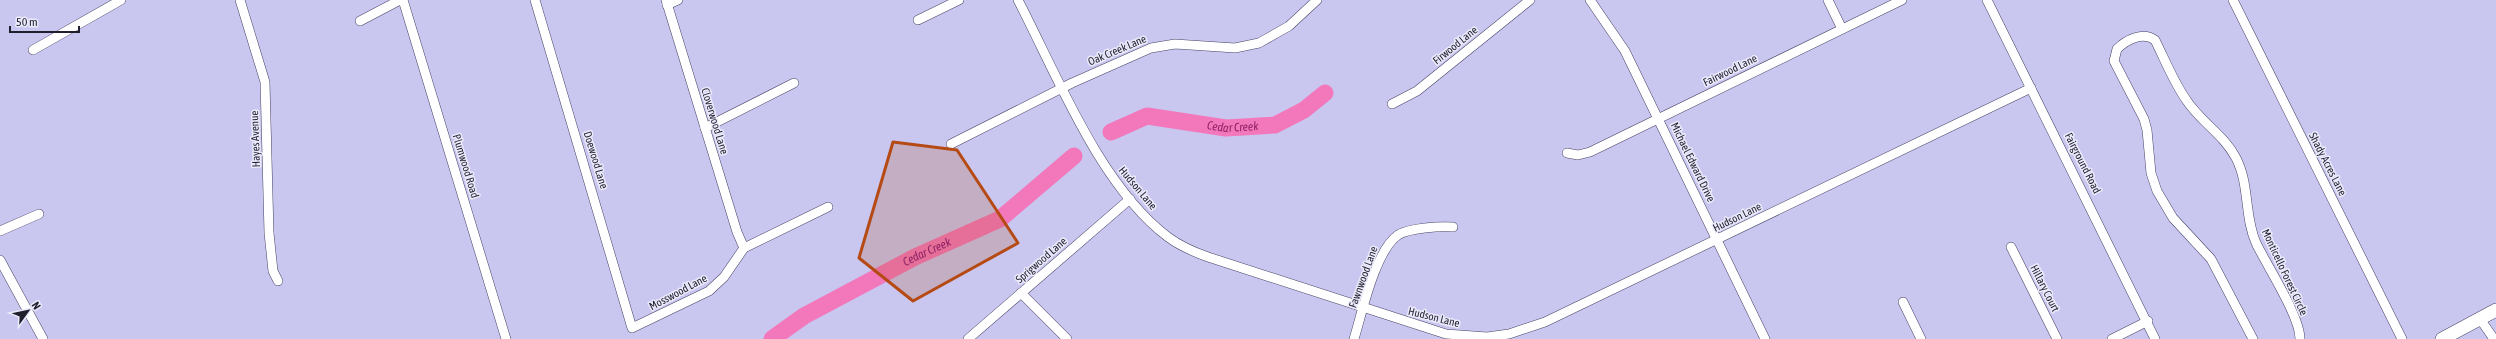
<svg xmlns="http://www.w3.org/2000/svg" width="2496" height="339" font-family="'Asap Condensed',sans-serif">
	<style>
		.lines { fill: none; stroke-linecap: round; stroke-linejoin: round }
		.river { stroke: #f278bb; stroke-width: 17 }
		.minor-casing { stroke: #454264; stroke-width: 10 }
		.secondary-casing { stroke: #454264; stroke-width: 14 }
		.minor { stroke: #fff; stroke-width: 9 }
		.secondary { stroke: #fff; stroke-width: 13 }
		.marked { fill: #b64a14; fill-opacity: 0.2; stroke: #b64a14; stroke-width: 3; stroke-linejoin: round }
		.labels { text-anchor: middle; stroke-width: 3; stroke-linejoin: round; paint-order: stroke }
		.street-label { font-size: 11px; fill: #201f2e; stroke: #ebebfc }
		.water-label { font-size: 12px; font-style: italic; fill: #8f2265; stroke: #ebebfc }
	</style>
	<rect width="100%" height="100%" fill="#c9c7f0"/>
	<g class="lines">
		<g class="river">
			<path id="s1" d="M1111 132 1147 116 1226 128 1275 125 1304 110 1325 93"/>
			<path id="s2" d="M772 339 804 316 915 257 1000 219 1074 156"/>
		</g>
		<g class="minor-casing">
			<g id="minor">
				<polyline points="240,0 265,82 269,233 273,271 278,281"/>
				<polyline points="403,0 506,339"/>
				<polyline points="535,0 632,328 709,291 724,277 744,248 828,207"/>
				<polyline points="666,0 737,232 744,248"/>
				<path d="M1018 0C1057 75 1100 186 1168 237 1180 246 1194 252 1208 257L1446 334 1487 337 1509 334 1545 322 2031 88"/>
				<polyline points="1590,0 1625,51 1765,339"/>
				<polyline points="1828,0 1842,29"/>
				<polyline points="1987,0 2155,339"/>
				<polyline points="2233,0 2402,339"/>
				<polyline points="667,5 678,0"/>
				<polyline points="918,20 959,0"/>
				<polyline points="360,21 400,0"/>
				<polyline points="33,50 121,0"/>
				<polyline points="1392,104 1417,91 1530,0"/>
				<polyline points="705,128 794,83"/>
				<polyline points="951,144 1072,83 1151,48 1175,44 1235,48 1259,43 1289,26 1317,0"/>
				<polyline points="1567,153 1578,155 1590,152 1902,0"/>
				<polyline points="0,231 39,214"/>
				<polyline points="2011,247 2057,339"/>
				<polyline points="0,260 43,339"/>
				<polyline points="1021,293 1067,339"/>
				<polyline points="1903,302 1921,339"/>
				<polyline points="2480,319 2494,339"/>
				<polyline points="968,339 1130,199"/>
				<path d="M1354 339C1362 313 1375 251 1398 235 1409 228 1440 226 1453 227"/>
				<polyline points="2112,339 2148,321"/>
				<path d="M2253 339 2211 259 2173 218 2157 191 2151 173 2147 130 2144 119 2114 61 2117 49C2126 40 2143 31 2155 40 2165 60 2174 83 2187 101 2201 122 2224 135 2236 158 2250 185 2244 216 2256 243 2267 266 2300 316 2300 339"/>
			</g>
		</g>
		<g class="secondary-casing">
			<polyline id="secondary" points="2442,339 2496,310"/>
		</g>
		<use href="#minor" class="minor"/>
		<use href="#secondary" class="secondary"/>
	</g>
	<path class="marked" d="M893 142 957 150 1018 243 913 301 859 258Z"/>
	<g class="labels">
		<g class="street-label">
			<text transform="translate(1455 45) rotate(-39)" y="4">Firwood Lane</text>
			<text transform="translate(1117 50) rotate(-23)" y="4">Oak Creek Lane</text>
			<text transform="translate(1730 70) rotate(-26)" y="4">Fairwood Lane</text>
			<text transform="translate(715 121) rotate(73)" y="4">Cloverwood Lane</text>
			<text transform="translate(255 139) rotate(-92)" y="4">Hayes Avenue</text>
			<text transform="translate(596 160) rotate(73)" y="4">Doewood Lane</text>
			<text transform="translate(1693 162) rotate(64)" y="4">Michael Edward Drive</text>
			<text transform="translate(2083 163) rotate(63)" y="4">Fairground Road</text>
			<text transform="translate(2328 164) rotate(63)" y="4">Shady Acres Lane</text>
			<text transform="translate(466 166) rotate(73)" y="4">Plumwood Road</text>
			<text transform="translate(1138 188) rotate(50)" y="4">Hudson Lane</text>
			<text transform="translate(1737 217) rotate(-26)" y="4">Hudson Lane</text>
			<text transform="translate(1041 260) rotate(-41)" y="4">Sprigwood Lane</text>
			<text transform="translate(2285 272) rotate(65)" y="4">Monticello Forest Circle</text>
			<text transform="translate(1363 277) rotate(-70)" y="4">Fawnwood Lane</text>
			<text transform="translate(2045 288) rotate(63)" y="4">Hillary Court</text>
			<text transform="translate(678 292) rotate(-28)" y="4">Mosswood Lane</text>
			<text transform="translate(1434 317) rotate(14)" y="4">Hudson Lane</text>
		</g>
		<g class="water-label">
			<text dy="4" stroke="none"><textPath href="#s1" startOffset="126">Cedar Creek</textPath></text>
			<text dy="4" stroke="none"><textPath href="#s2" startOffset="178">Cedar Creek</textPath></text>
		</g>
	</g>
	<g transform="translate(28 311) rotate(57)" stroke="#ebebfc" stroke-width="3" paint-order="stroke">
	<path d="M0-3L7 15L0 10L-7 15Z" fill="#201f2e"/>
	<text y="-6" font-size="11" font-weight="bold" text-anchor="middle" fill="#201f2e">N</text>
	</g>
	<path d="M10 26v6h69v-6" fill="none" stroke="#201f2e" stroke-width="2"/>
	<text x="16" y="26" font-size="12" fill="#201f2e" stroke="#ebebfc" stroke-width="3" paint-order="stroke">50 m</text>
</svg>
